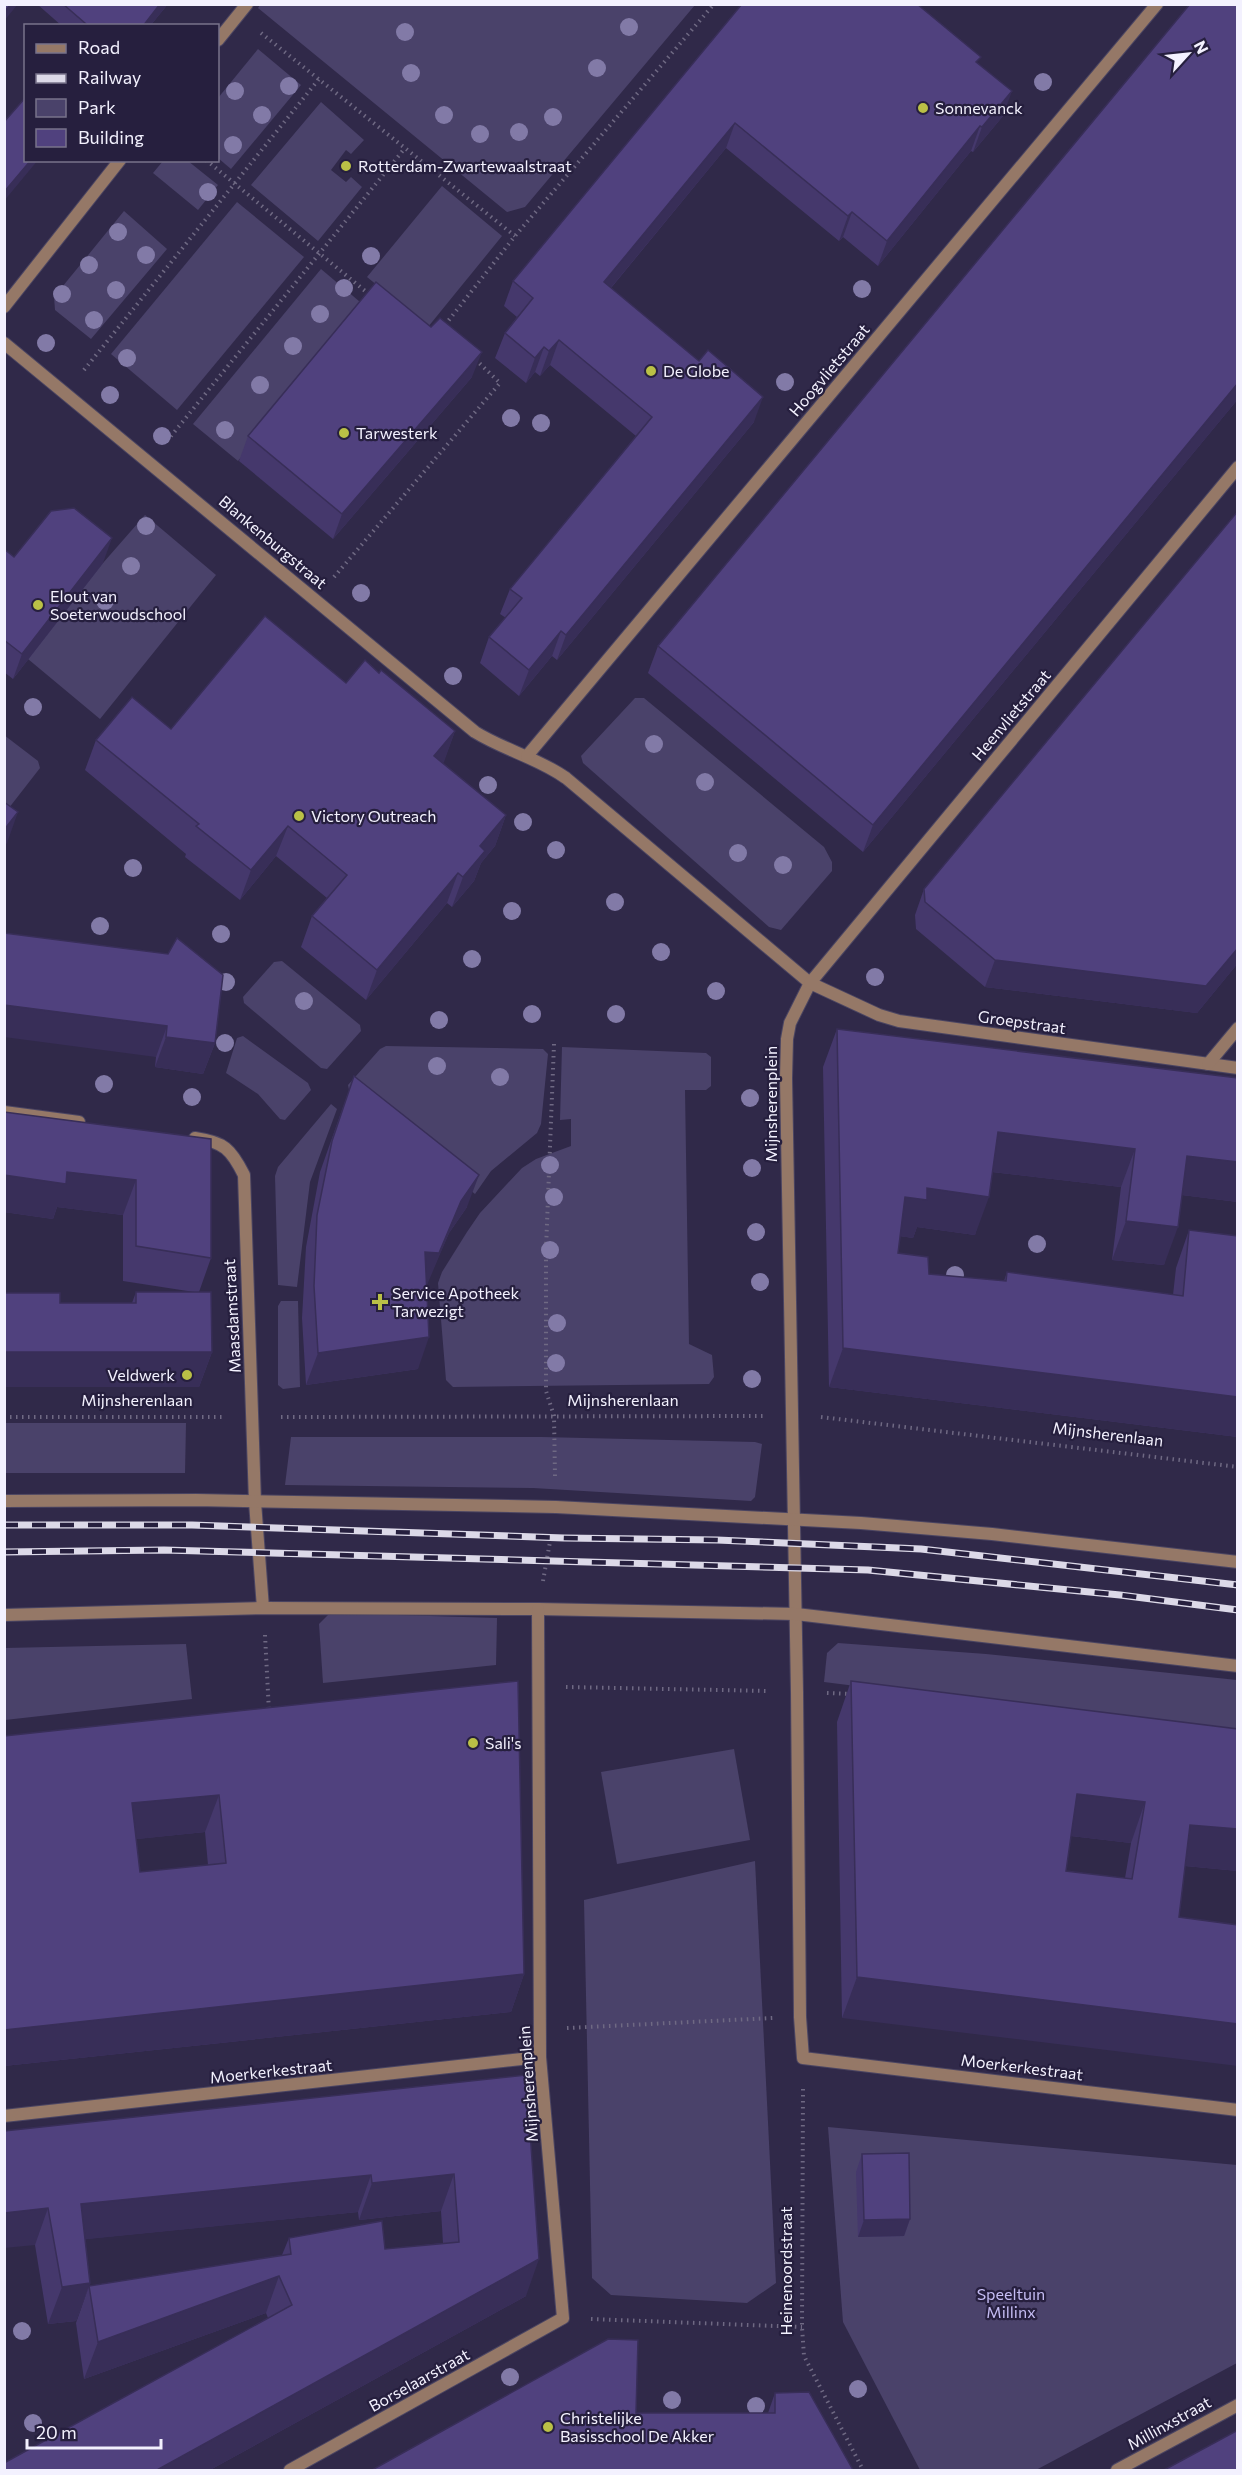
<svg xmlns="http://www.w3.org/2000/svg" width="1242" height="2475" font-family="Commissioner,sans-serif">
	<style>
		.green { fill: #4a426a }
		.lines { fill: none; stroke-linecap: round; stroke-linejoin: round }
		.minor-casing { stroke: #4b4562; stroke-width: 14 }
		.path { stroke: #6f6983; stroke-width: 4; stroke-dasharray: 1.5 4.5; stroke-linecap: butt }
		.minor { stroke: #957867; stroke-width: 12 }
		.rail-casing { stroke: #dcd9e8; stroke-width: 7 }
		.rail { stroke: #261f3e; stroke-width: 4.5; stroke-dasharray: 14; stroke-linecap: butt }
		.tree { fill: #827aa7 }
		.wall { fill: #45386c; fill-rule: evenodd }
		.shaded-wall { fill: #382e58 }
		.building { fill: #50417e; stroke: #382e58; stroke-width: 1.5; fill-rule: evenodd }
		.poi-dot { fill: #bac046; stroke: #261f3e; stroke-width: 2 }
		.labels { text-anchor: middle; stroke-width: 4.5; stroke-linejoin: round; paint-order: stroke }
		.poi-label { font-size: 16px; fill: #f3f1fe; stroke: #261f3e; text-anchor: start }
		.street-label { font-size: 16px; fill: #f3f1fe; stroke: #261f3e }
		.park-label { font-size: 16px; fill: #c6bdf4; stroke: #261f3e }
	</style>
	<rect width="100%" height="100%" fill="#302949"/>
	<g class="green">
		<polygon points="260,5 260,4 695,5 525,207 507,212 258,8"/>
		<polygon points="258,49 301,85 231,169 218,158 218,98"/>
		<polygon points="321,102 364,140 351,154 346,150 331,170 346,182 351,177 362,187 318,241 251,185"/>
		<polygon points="163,161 188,161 218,185 198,210 153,173"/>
		<polygon points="442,186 502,236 428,327 367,277"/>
		<polygon points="237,202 304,257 177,410 111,354"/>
		<polygon points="124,211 167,249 91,339 55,310 54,297"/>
		<polygon points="321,269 366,307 238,461 193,424"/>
		<polygon points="145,515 216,575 100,719 28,659 103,563"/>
		<polygon points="635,698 644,698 824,847 832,862 832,871 781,930 769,927 583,763 581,756"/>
		<polygon points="4,735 38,761 40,768 5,813"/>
		<polygon points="282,961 360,1025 361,1031 327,1069 321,1068 244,1003 243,997 274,962"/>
		<polygon points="243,1036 308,1083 311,1090 285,1120 280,1119 258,1094 226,1073 237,1038"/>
		<polygon points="386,1046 543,1049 548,1054 541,1124 537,1133 491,1171 475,1194 349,1090 348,1085 380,1049"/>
		<polygon points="562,1047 706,1053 711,1057 711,1086 706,1090 685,1090 689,1344 712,1355 714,1377 709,1384 453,1387 446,1380 438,1283 442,1272 467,1232 480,1213 522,1168 536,1159 571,1146 571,1119 560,1120"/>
		<polygon points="331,1104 337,1109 310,1182 297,1287 278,1285 275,1176 278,1167"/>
		<polygon points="281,1301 298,1301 300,1387 283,1389 278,1385 278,1306"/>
		<polygon points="5,1423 186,1423 185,1473 5,1473"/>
		<polygon points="291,1437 542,1437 755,1442 762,1444 755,1497 751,1501 533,1488 285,1485"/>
		<polygon points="330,1613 497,1618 496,1665 323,1683 319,1624"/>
		<polygon points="838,1643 986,1654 1237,1680 1237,1734 824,1682 827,1653"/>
		<polygon points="186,1644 192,1699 5,1720 5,1648"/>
		<polygon points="734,1749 750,1840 617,1864 601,1772"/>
		<polygon points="755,1861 776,2283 747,2303 611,2295 592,2278 584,1900"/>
		<polygon points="828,2127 1237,2165 1237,2363 1036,2470 920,2470 843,2322"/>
	</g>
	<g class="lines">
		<g class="minor-casing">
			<g id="minor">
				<polyline points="218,40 247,4"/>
				<polyline points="4,307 120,160"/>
				<path d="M4 343 475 732C504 750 538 758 566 778L810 983 790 1023 787 1039 786 1078 797 1692 800 2017 803 2058 1238 2110"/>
				<polyline points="1238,467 810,983 879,1015 899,1021 1238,1068"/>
				<polyline points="527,756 1157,4"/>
				<polyline points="1208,1064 1238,1028"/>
				<polyline points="4,1112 79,1122"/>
				<path d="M195 1138C224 1142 231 1149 244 1175L255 1502 263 1608"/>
				<polyline points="4,1501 196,1500 556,1507 861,1523 992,1534 1238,1562"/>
				<polyline points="4,1615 263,1608 538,1609 796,1614 1238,1666"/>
				<polyline points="4,2116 540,2057"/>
				<polyline points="290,2470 563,2318 540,2057 538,1609"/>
				<polyline points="1117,2470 1238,2405"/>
			</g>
		</g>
		<g class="path">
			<polyline points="261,33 515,236"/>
			<polyline points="206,160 370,295"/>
			<polyline points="445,325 515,236 714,4"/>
			<polyline points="84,370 319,79"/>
			<polyline points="167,441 405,148"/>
			<polyline points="334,577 500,383 475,359"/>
			<polyline points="554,1044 546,1249 546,1391 554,1416 555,1477"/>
			<polyline points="4,1417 223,1417"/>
			<polyline points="281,1417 763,1416"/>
			<polyline points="821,1417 1238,1467"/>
			<polyline points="543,1581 551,1536"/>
			<polyline points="265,1635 269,1712"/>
			<polyline points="566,1687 769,1691"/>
			<polyline points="827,1693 850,1694"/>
			<polyline points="567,2028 773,2018"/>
			<polyline points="803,2089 802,2327 804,2356 863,2470"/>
			<polyline points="591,2319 802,2327"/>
		</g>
		<use href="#minor" class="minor"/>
		<g class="rail-casing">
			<g id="rail">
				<polyline points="4,1525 192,1525 564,1538 717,1540 921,1549 1238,1585"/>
				<polyline points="4,1552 164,1550 868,1570 1120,1595 1238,1610"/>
			</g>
		</g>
		<use href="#rail" class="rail"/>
	</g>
	<g class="tree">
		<circle cx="629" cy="27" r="9"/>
		<circle cx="405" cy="32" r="9"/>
		<circle cx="597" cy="68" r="9"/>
		<circle cx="411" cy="73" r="9"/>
		<circle cx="1043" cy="82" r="9"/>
		<circle cx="289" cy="86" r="9"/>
		<circle cx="235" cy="91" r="9"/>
		<circle cx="262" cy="115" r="9"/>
		<circle cx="444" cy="115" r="9"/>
		<circle cx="553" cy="117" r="9"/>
		<circle cx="519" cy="132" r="9"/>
		<circle cx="480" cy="134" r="9"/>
		<circle cx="233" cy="145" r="9"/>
		<circle cx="208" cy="192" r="9"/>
		<circle cx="118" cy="232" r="9"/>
		<circle cx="146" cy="255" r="9"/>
		<circle cx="371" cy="256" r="9"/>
		<circle cx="89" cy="265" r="9"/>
		<circle cx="344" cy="288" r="9"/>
		<circle cx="862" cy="289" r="9"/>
		<circle cx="116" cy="290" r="9"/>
		<circle cx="62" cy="294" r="9"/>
		<circle cx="320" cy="314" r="9"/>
		<circle cx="94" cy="320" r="9"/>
		<circle cx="46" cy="343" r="9"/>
		<circle cx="293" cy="346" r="9"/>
		<circle cx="127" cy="358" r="9"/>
		<circle cx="785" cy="382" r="9"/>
		<circle cx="260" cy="385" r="9"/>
		<circle cx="110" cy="395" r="9"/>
		<circle cx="511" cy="418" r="9"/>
		<circle cx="541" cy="423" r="9"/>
		<circle cx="225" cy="430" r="9"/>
		<circle cx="162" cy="436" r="9"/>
		<circle cx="146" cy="526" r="9"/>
		<circle cx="131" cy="566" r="9"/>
		<circle cx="361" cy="593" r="9"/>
		<circle cx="105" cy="601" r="9"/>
		<circle cx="453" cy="676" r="9"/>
		<circle cx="33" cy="707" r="9"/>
		<circle cx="654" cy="744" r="9"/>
		<circle cx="705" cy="782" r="9"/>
		<circle cx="488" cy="785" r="9"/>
		<circle cx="523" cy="822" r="9"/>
		<circle cx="556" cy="850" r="9"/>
		<circle cx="738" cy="853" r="9"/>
		<circle cx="783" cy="865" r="9"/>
		<circle cx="133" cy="868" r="9"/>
		<circle cx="615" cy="902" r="9"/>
		<circle cx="512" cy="911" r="9"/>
		<circle cx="100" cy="926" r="9"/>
		<circle cx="221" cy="934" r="9"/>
		<circle cx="661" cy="952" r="9"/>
		<circle cx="472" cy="959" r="9"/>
		<circle cx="875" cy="977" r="9"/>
		<circle cx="226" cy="982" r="9"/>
		<circle cx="716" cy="991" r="9"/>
		<circle cx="304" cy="1001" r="9"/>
		<circle cx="532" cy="1014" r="9"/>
		<circle cx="616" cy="1014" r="9"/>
		<circle cx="439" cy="1020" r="9"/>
		<circle cx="225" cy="1043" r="9"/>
		<circle cx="437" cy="1066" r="9"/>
		<circle cx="500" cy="1077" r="9"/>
		<circle cx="104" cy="1084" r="9"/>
		<circle cx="192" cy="1097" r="9"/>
		<circle cx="750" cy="1098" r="9"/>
		<circle cx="550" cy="1165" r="9"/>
		<circle cx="752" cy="1168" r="9"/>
		<circle cx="554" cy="1197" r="9"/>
		<circle cx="756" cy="1232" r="9"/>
		<circle cx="1037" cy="1244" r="9"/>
		<circle cx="550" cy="1250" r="9"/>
		<circle cx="955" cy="1275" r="9"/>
		<circle cx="760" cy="1282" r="9"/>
		<circle cx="557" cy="1323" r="9"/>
		<circle cx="556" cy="1363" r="9"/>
		<circle cx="752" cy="1379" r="9"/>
		<circle cx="22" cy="2331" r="9"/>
		<circle cx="510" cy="2377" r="9"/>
		<circle cx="858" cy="2389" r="9"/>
		<circle cx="672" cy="2400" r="9"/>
		<circle cx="756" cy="2406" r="9"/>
		<circle cx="33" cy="2423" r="9"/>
	</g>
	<g class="wall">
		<polygon points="37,4 168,4 150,26 62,26"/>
		<polygon points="742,4 978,63 1003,116 973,152 971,151 878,266 843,237 839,241 726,148 611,288 754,422 557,660 552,656 519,696 480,663 489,637 506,618 500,614 510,589 636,436 550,365 540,376 535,372 526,383 495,358 505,333 517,317 504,306 513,281"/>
		<polygon points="1238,4 1238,399 863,852 648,673 658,646"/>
		<polygon points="472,377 333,539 239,461 248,436"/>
		<polygon points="1238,511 1238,963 1197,1013 985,987 916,929 915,915 924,889"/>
		<polygon points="4,549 14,557 103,563 13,679 4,672"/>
		<polygon points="379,673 455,731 443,763 506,815 495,846 481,863 474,881 452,907 447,903 366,1000 301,947 312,916 327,898 276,856 240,900 185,857 186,854 85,770 96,740 171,729 346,683"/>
		<polygon points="4,933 215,1043 203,1074 155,1067 156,1057"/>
		<polygon points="837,1029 1238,1078 1238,1202 1182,1195 1164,1265 1112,1260 1121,1187 992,1172 975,1235 917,1227 913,1238 900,1236 898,1253 929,1274 1004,1281 1007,1272 1173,1295 1176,1268 1189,1230 1238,1437 829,1387 823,1067"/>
		<polygon points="354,1076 467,1207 449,1233 426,1285 418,1369 306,1385 302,1318 306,1247 320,1172"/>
		<polygon points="211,1139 211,1258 199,1292 212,1352 199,1387 4,1387 4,1293 60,1303 132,1303 136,1292 194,1292 123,1281 123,1215 57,1207 53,1219 4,1212"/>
		<path d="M518 1681 524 1974 511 2012 4 2066V1736ZM205 1832 208 1865 140 1872 136 1839Z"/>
		<path d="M851 1681 1238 1729V1871L1185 1866 842 2018 837 1722ZM1071 1836 1131 1843 1125 1878 1066 1871Z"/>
		<polygon points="526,2075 526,2296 210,2470 4,2470 268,2318 266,2313 84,2379 76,2323 89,2286 282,2255 289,2238 385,2249 443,2243 441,2211 359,2220 358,2212 85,2239 90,2283 76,2321 48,2324 35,2245 4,2131"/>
		<polygon points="862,2154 910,2219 904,2236 858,2237 856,2172"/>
		<polygon points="775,2393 853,2470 636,2413 768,2413"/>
	</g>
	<g class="shaded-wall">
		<polygon points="11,4 18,4 4,21 4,12"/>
		<polygon points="160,4 168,4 150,26 143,26"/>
		<polygon points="1012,91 1003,116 973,152 982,127"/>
		<polygon points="735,123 726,148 595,307 604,282"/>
		<polygon points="980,126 971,151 878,266 887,241"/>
		<polygon points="31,160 38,160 4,201 4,192"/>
		<polygon points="852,212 843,237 839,241 848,216"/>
		<polygon points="559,340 550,365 540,376 549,351"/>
		<polygon points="544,347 535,372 526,383 535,358"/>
		<polygon points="482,352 472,377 333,539 342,514"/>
		<polygon points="1238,383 1238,399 863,852 873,825"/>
		<polygon points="763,397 754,422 557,660 566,635"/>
		<polygon points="112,538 103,563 13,679 22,654"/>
		<polygon points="561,631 552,656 519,696 529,670"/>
		<polygon points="455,731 444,762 423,786 434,756"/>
		<polygon points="18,812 7,843 4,846 4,830"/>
		<polygon points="506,815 495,846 481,863 474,881 452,907 463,877 480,846"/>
		<polygon points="288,826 276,856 240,900 251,870"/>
		<polygon points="458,873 447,903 366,1000 377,970"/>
		<polygon points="1238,948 1238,963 1197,1013 985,987 995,960"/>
		<polygon points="4,1005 167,1026 156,1057 4,1037"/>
		<polygon points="166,1037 215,1043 203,1074 155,1067"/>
		<polygon points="998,1132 1135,1149 1121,1187 984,1171"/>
		<polygon points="1187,1156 1238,1162 1238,1202 1174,1194"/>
		<polygon points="67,1172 136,1180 123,1215 57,1207 53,1219 4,1212 4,1175"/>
		<polygon points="479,1175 467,1207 449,1233 427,1285 413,1284 425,1252"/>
		<polygon points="927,1188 989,1197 975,1235 917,1227 913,1238 892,1235 905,1197"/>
		<polygon points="1126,1221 1178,1227 1164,1265 1112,1260"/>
		<polygon points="429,1337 418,1369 306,1385 318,1353"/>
		<polygon points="843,1348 1238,1397 1238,1437 829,1387"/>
		<polygon points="4,1352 212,1352 199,1387 4,1387"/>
		<polygon points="1077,1794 1145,1802 1131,1843 1062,1835"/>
		<polygon points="219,1795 205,1832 119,1841 132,1803"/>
		<polygon points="1190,1825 1238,1829 1238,1871 1175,1865"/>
		<polygon points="524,1974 511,2012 4,2066 4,2030"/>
		<polygon points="857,1977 1238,2024 1238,2066 842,2018"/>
		<polygon points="454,2174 441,2211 359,2220 372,2183"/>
		<polygon points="371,2175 358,2212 68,2241 81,2204"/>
		<polygon points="48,2208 35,2245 4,2248 4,2213"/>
		<polygon points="910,2219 904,2236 858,2237 864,2220"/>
		<polygon points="539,2259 526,2296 210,2470 157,2470"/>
		<polygon points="279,2276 266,2313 84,2379 98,2342"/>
		<polygon points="90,2283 76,2321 48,2324 62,2287"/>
	</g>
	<g class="building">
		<polygon points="4,4 11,4 4,12"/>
		<polygon points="63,4 160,4 143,26 85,26 86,24"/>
		<polygon points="742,4 917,4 981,57 976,62 1012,91 982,127 980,126 887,241 852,212 848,216 735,123 604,282 699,361 708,350 763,397 566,635 561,631 529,670 489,637 522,598 510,589 652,417 559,340 549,351 544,347 535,358 505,333 533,298 513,281"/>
		<polygon points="1190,4 1238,4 1238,383 873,825 658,646"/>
		<polygon points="26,97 26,160 31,160 4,192 4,122"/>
		<polygon points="376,282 431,327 440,318 482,352 342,514 248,436"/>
		<polygon points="74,508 112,538 22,654 4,640 4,549 14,557 51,511"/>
		<polygon points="1238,511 1238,948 1206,986 995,960 925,902 924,889"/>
		<polygon points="265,616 346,683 365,660 379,673 381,670 455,731 434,756 506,815 480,846 485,851 463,877 458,873 377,970 312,916 347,875 288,826 251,870 196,826 199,824 96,740 132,697 171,729"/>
		<polygon points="4,802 18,812 4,830"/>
		<polygon points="4,933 168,954 177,938 223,975 215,1043 166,1037 167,1026 4,1005"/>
		<polygon points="837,1029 1238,1078 1238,1162 1187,1156 1178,1227 1126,1221 1135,1149 998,1132 989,1197 927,1188 927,1200 905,1197 898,1253 928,1257 929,1274 1006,1281 1007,1272 1183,1296 1189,1230 1238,1236 1238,1397 843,1348"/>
		<polygon points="354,1076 479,1175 461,1201 439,1253 425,1252 429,1337 318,1353 314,1286 317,1215 332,1141"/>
		<polygon points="4,1112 211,1139 211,1258 136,1246 136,1180 67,1172 66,1184 4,1175"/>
		<polygon points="136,1292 211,1292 212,1352 4,1352 4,1293 60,1293 60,1303 136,1303"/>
		<path d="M518 1681 524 1974 4 2030V1736ZM219 1795 226 1863 140 1872 132 1803Z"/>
		<path d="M851 1681 1238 1729V1829L1190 1825 1179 1917 1238 1925V2024L857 1977ZM1077 1794 1145 1802 1132 1879 1066 1871Z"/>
		<polygon points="526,2075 539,2259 157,2470 4,2470 4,2463 292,2305 279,2276 98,2342 89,2286 291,2254 289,2238 382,2221 385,2249 459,2242 454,2174 372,2183 371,2175 81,2204 90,2283 62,2287 48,2208 4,2213 4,2131"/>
		<polygon points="909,2153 910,2219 864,2220 862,2154"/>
		<polygon points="608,2339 638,2340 636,2413 775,2413 775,2393 809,2392 853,2470 372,2470"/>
		<polygon points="1238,2430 1238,2470 1164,2470"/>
	</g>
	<g class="poi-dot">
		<circle cx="923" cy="108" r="6"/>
		<circle cx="346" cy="166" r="6"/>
		<circle cx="651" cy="371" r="6"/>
		<circle cx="344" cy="433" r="6"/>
		<circle cx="38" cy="605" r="6"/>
		<circle cx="299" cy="816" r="6"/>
		<path d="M377 1293h6v6h6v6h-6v6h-6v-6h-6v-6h6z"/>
		<circle cx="187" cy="1375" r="6"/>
		<circle cx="473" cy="1743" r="6"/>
		<circle cx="548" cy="2427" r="6"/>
	</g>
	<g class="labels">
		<g class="poi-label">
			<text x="935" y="114">Sonnevanck</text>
			<text x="358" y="172">Rotterdam-Zwartewaalstraat</text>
			<text x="663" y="377">De Globe</text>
			<text x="356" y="439">Tarwesterk</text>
			<text x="50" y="602">Elout van<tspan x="50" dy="18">Soeterwoudschool</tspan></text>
			<text x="311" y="822">Victory Outreach</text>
			<text x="392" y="1299">Service Apotheek<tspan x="392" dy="18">Tarwezigt</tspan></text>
			<text x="175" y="1381" text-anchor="end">Veldwerk</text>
			<text x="485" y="1749">Sali's</text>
			<text x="560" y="2424">Christelijke<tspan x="560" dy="18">Basisschool De Akker</tspan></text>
		</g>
		<g class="street-label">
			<text transform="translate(829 370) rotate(-50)" y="6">Hoogvlietstraat</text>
			<text transform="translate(273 542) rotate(40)" y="6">Blankenburgstraat</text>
			<text transform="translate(1011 715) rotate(-50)" y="6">Heenvlietstraat</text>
			<text transform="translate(1022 1022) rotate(8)" y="6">Groepstraat</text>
			<text transform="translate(771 1104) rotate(-90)" y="6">Mijnsherenplein</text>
			<text transform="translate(232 1316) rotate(-93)" y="6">Maasdamstraat</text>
			<text x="137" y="1406">Mijnsherenlaan</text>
			<text x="623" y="1406">Mijnsherenlaan</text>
			<text transform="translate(1108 1434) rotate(7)" y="6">Mijnsherenlaan</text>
			<text transform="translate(1022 2067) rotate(7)" y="6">Moerkerkestraat</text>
			<text transform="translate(271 2071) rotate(-6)" y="6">Moerkerkestraat</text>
			<text transform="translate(528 2084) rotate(-94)" y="6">Mijnsherenplein</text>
			<text transform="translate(786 2271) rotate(-90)" y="6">Heinenoordstraat</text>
			<text transform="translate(419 2380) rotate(-29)" y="6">Borselaarstraat</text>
			<text transform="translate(1169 2423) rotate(-29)" y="6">Millinxstraat</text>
		</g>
		<g class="park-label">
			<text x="1011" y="2300">Speeltuin<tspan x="1011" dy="18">Millinx</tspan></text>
		</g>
	</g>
	<rect width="1242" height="2475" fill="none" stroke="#f3f1fe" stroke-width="12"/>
	<rect x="24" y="24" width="195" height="138" fill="#261f3e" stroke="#78738b" stroke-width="1.5"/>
	<rect x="36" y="44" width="30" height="9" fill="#957867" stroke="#78738b" stroke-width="1.5"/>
	<text x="78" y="54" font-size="18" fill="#f3f1fe">Road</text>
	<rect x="36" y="74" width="30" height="9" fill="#dcd9e8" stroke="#78738b" stroke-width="1.5"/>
	<text x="78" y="84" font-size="18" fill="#f3f1fe">Railway</text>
	<rect x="36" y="99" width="30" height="18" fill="#4a426a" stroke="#78738b" stroke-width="1.5"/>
	<text x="78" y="114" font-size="18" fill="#f3f1fe">Park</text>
	<rect x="36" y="129" width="30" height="18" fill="#50417e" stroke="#78738b" stroke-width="1.5"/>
	<text x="78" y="144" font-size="18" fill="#f3f1fe">Building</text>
	<g transform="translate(1188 54) rotate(63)" stroke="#261f3e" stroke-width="4.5" paint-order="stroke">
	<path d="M0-4.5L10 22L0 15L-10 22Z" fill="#f3f1fe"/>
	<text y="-9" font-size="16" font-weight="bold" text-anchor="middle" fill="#f3f1fe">N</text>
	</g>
	<path d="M27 2439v9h134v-9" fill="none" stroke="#f3f1fe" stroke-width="3"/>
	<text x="36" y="2439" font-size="18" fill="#f3f1fe" stroke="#261f3e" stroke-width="4.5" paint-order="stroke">20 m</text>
</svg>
